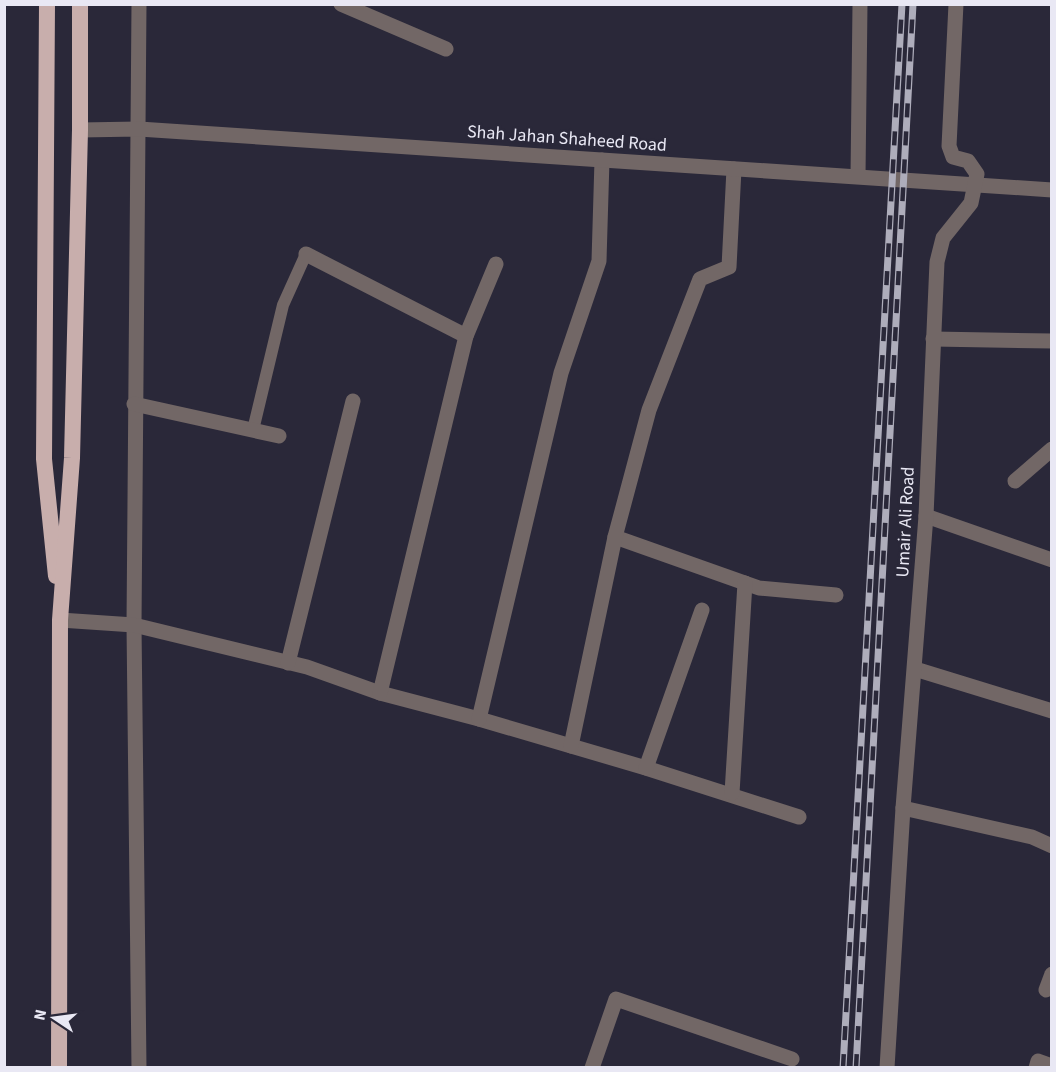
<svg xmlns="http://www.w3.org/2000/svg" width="1056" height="1072" font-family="'Source Sans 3',sans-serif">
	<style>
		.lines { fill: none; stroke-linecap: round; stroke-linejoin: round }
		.service { stroke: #726766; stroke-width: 12 }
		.minor { stroke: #726766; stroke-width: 15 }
		.tertiary { stroke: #726766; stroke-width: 15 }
		.trunk { stroke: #c8aeac; stroke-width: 16 }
		.rail-casing { stroke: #aeadbb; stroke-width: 7 }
		.rail { stroke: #2a2839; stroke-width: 4.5; stroke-dasharray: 14; stroke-linecap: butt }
		.labels { text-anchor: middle; stroke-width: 5; stroke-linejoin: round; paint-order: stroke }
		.street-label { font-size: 18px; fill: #e9e8f4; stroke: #2a2839 }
	</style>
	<rect width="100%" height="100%" fill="#2a2839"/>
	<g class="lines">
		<polyline class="service" points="253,430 283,305 306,254"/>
		<g class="minor">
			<polyline points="139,4 134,625 139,1068"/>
			<polyline points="341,4 446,49"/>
			<polyline points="858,176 860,4"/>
			<polyline points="306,254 466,336"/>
			<polyline points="933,339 1052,341"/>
			<polyline points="134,404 279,436"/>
			<polyline points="1015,481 1052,449"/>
			<polyline points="926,516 1052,560"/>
			<polyline points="615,537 759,588 836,595"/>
			<polyline points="60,620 134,625 307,667 380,693 479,719 646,768 799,817"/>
			<polyline points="288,663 353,401"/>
			<polyline points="915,669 1052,711"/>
			<polyline points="380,693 466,336 496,264"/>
			<polyline points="479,719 561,373 599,261 602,160"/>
			<polyline points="571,746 615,537 649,410 700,279 729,267 734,169"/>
			<polyline points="646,768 702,610"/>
			<polyline points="732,793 745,583"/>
			<polyline points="903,808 1032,837 1052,846"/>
			<polyline points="1046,990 1052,974"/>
			<polyline points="592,1068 616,999 792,1059"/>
			<polyline points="1036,1068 1038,1061 1052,1066"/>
		</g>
		<g class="tertiary">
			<polyline points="80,130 139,129 1052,190"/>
			<polyline points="887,1068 903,808 926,516 937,262 943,238 971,203 977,174 968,161 953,157 949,146 956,4"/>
		</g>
		<g class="trunk">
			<polyline points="47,4 44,459 56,576"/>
			<polyline points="59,1068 60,620 72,458 80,130 80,4"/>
		</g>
		<g class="rail-casing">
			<g id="rail">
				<polyline points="843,1068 902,4"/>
				<polyline points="856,1068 913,4"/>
			</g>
		</g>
		<use href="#rail" class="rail"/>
	</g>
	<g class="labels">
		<g class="street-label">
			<text transform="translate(567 138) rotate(4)" y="6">Shah Jahan Shaheed Road</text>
			<text transform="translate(905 522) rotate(-87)" y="6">Umair Ali Road</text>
		</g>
	</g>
	<rect width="1056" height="1072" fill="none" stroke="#e9e8f4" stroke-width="12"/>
	<g transform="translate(54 1018) rotate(283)" stroke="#2a2839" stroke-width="4.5" paint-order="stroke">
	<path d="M0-4.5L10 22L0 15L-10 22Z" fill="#e9e8f4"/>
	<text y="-9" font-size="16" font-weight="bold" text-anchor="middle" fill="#e9e8f4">N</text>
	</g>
</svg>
